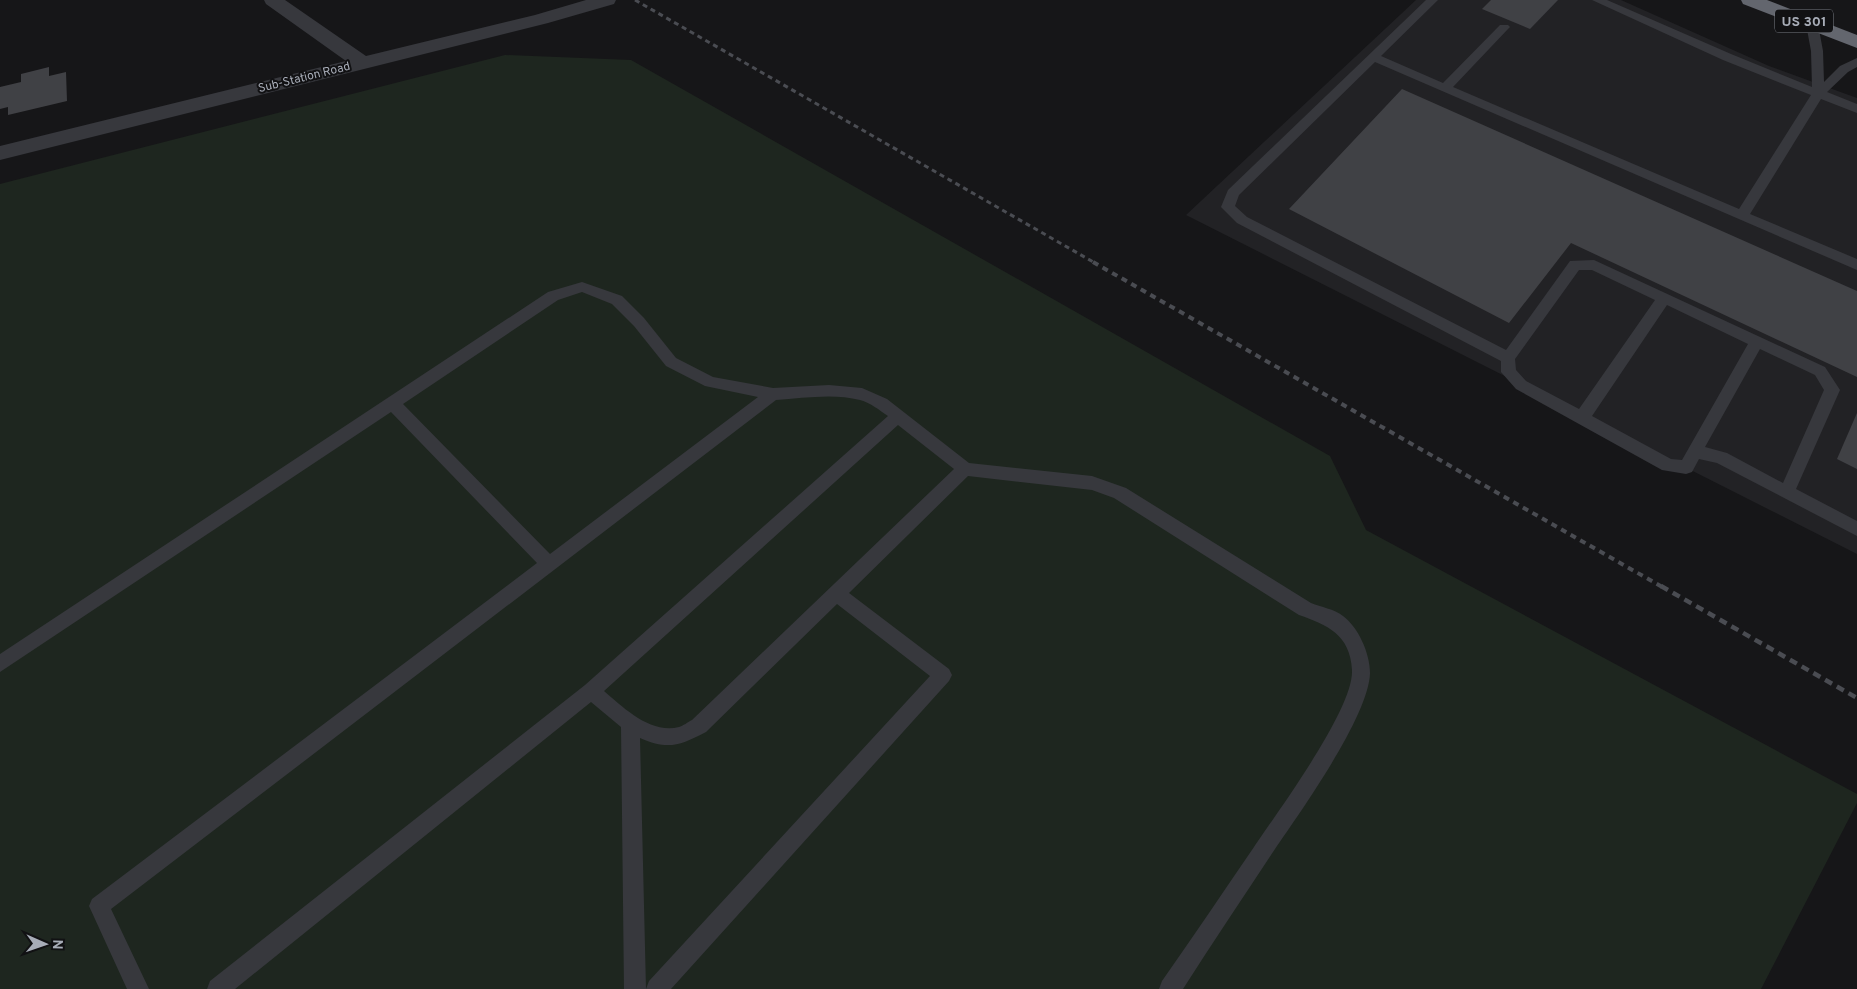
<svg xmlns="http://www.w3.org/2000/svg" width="1857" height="989" font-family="Overpass,sans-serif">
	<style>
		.built { fill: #222225 }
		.green { fill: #1e261f }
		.building { fill: #404145 }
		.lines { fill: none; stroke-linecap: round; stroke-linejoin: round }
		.lane { fill: #37383d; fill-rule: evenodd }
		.street { fill: #37383d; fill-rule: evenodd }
		.highway { fill: #63666e; fill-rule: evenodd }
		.rail-far2 { stroke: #4a4c52; stroke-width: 3; stroke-dasharray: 5 4; stroke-linecap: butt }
		.rail-far1 { stroke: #4a4c52; stroke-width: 4; stroke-dasharray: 6 5; stroke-linecap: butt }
		.rail { stroke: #4a4c52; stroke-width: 4.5; stroke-dasharray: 8 5.5; stroke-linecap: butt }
		.labels { text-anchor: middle; stroke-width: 4; stroke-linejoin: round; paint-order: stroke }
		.far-street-label { font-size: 12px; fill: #a8adb8; stroke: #111113 }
		.shield { fill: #111113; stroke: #7b7e86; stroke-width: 1 }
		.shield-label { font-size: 14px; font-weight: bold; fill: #a8adb8 }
	</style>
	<rect width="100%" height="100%" fill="#161618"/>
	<polygon class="built" points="1416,0 1621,0 1769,66 1857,98 1857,554 1186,215"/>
	<polygon class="green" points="505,55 631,60 1330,456 1366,530 1857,794 1857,803 1761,989 0,989 0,184"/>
	<g class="building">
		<polygon points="1491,0 1558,0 1530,29 1482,9"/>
		<polygon points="49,67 49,76 66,72 67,101 8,115 8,107 0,109 0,87 21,82 21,74"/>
		<polygon points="1402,89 1857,291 1857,377 1571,243 1509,323 1289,209"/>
		<polygon points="1857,413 1857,469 1837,459"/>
	</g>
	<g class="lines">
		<g class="lane">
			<path d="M1426 0H1438L1381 56 1443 83 1500 25H1508L1510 27 1508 29 1453 87 1739 209 1811 95 1723 60 1592 0H1607L1731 54 1812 87 1811 51 1806 24 1808 22H1816L1818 24 1823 51 1824 82 1840 66 1857 58V67L1848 72 1827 92 1857 104V113L1821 99 1750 214 1857 259V270L1375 62 1239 195 1235 206 1247 217 1506 350 1570 261 1594 260 1825 367 1840 390 1796 489 1857 521V536L1717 463 1699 459 1692 472 1686 474 1662 470 1516 389 1501 372V361L1237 223 1221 207 1228 190ZM1579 270H1592L1655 300 1579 409 1526 381 1516 370 1515 359ZM1667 305 1748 344 1682 460 1671 459 1592 416ZM1760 349 1815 375 1824 390 1783 483 1727 453 1705 447Z"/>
			<path d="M582 282 622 296 644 318 676 358 713 377 773 388 829 385 862 388 887 399 969 463 1092 476 1126 488 1311 603C1321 607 1334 609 1343 616 1358 627 1370 653 1370 673 1369 716 1301 811 1275 849 1244 896 1213 942 1183 989H1159L1162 981C1193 937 1223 892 1254 847 1278 811 1354 709 1352 670 1350 634 1327 625 1299 615L1114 498 1092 490 968 476 849 593 949 669 952 675 949 681 671 989H646L649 981 930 676 837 604 706 732C679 746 668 750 640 738L646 989H624L621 727 591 702 235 989H207L210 981 585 685 888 416C879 410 871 403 860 400 834 393 803 398 776 400L111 909 149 989H127L89 906 92 899 537 563 391 412 0 672V654L548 292ZM582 292 612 304 634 326 666 366 705 386 758 397 550 554 403 404 558 300ZM898 425 954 469 692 720C688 722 683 726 679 727 650 734 624 708 604 691Z"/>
		</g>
		<polygon class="street" points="264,0 285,0 366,56 535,15 586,0 616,0 614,4 548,23 0,160 0,146 346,61 266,4"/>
		<polygon class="highway" points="1741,0 1767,0 1857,35 1857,48 1743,4"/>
		<polyline class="rail-far2" points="635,0 1095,263"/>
		<polyline class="rail-far1" points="1093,262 1664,588"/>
		<polyline class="rail" points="1661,586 1857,698"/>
	</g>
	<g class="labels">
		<g class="far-street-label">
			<text transform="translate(304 77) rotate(-14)" y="4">Sub-Station Road</text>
		</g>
		<rect class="shield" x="1775" y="9.5" width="58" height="23" rx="4"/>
		<g class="shield-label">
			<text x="1804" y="26">US 301</text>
		</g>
	</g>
	<g transform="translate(45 944) rotate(92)" stroke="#111113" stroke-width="4" paint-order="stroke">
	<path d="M0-4L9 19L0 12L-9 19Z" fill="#a8adb8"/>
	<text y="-8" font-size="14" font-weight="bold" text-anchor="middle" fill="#a8adb8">N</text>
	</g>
</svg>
